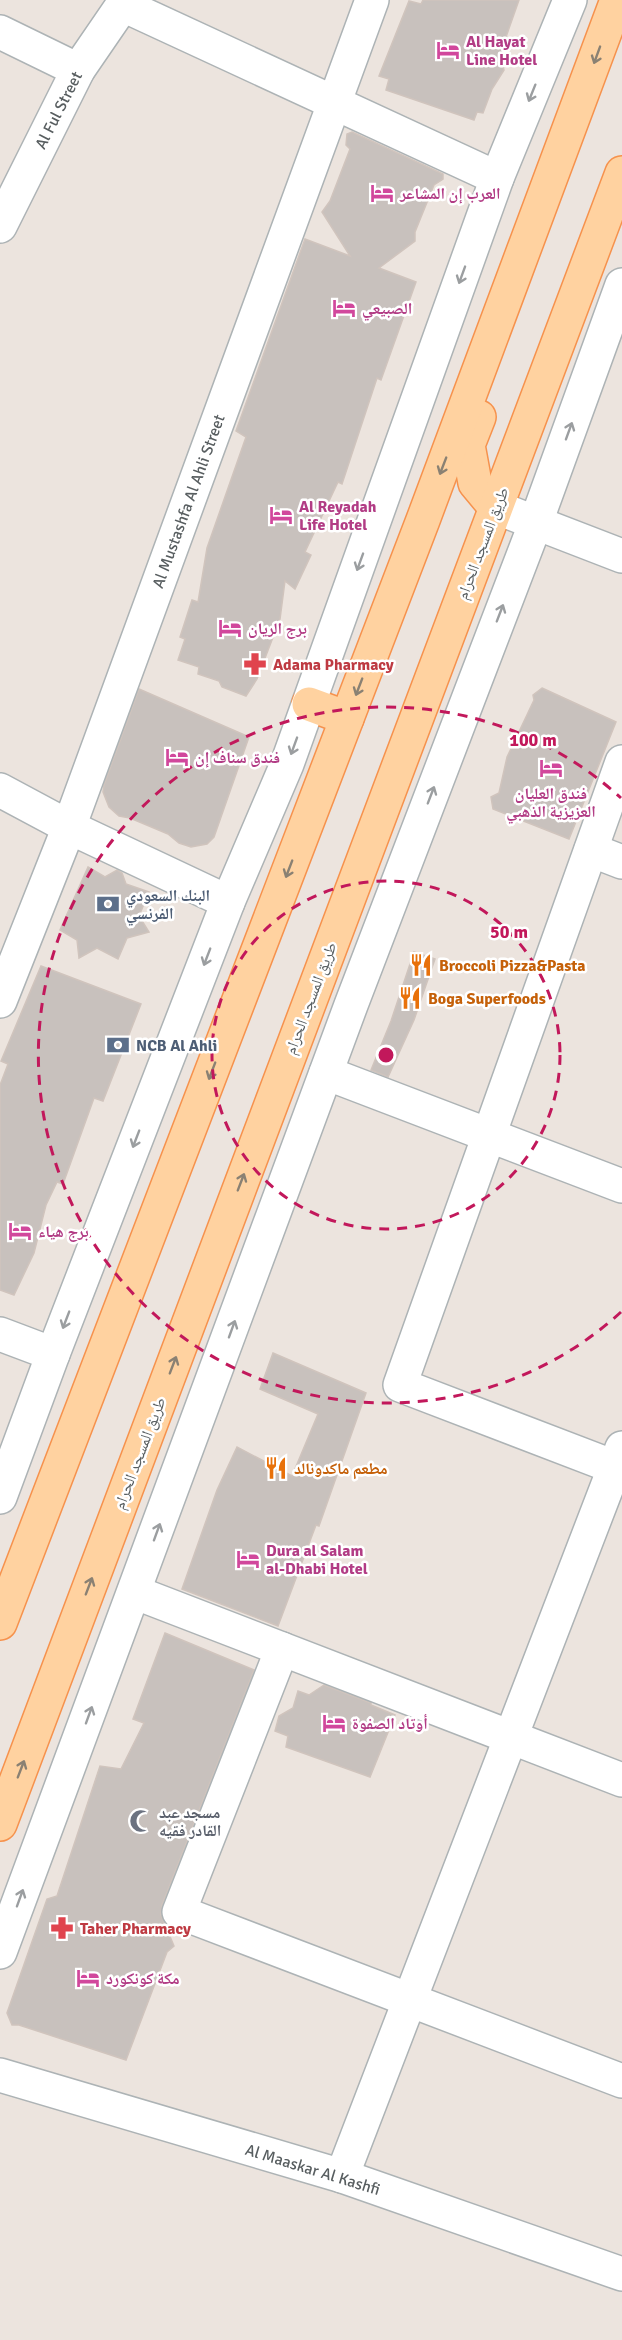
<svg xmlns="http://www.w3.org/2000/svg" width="622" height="2340" font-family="Signika,'Noto Naskh Arabic',sans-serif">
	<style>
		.building { fill: #c8c1bd; stroke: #d0c4bd; stroke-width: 1.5 }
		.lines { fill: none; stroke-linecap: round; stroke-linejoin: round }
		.minor-casing { stroke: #adb3b5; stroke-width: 36 }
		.major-casing { stroke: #f6924d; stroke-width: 36 }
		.minor { stroke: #fff; stroke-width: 33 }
		.major { stroke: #ffd2a0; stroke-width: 33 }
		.oneway { stroke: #8a8173 }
		.oneway2 { stroke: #9b9ea0 }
		.ring { fill: none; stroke: #c2185b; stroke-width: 3; stroke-dasharray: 10 8 }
		.labels { text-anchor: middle; stroke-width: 5; stroke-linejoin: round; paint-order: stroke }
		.hotel-label { font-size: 16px; font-weight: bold; fill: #b23c85; stroke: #fff; text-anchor: start }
		.street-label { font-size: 16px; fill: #585e60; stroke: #fff }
		.health-label { font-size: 16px; font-weight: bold; fill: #be3a42; stroke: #fff; text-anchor: start }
		.service-label { font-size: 16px; font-weight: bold; fill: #4e5e75; stroke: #fff; text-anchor: start }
		.food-label { font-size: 16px; font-weight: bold; fill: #c56008; stroke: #fff; text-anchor: start }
		.worship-label { font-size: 16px; font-weight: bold; fill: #5b616d; stroke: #fff; text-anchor: start }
		.centre { fill: #c2185b; stroke: #fff; stroke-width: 3 }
		.ring-label { font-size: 18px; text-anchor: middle; font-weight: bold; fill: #c2185b; stroke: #fff; stroke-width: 5; stroke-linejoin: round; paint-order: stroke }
	</style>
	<rect width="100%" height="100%" fill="#ece4de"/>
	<g class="building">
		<polygon points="423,0 519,0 506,37 511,39 502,62 504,70 492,89 483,113 477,112 474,120 386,90 389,79 379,76 409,1 421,4"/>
		<polygon points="352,132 443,174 443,179 434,185 415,232 415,241 379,268 416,282 381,380 377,378 342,484 338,482 305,552 311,555 295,589 285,581 280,619 257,679 246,696 222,687 219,681 198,674 199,667 178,660 185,639 180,637 192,600 198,602 207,548 246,437 236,431 305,239 350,256 322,212 330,201 350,149 346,145 347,134"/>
		<polygon points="542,688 616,722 569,839 493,809 491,797 499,793 507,757 534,700 533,695"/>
		<polygon points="139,689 249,737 214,837 207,844 191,847 179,843 168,834 130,818 119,816 109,807 103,792 104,785"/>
		<polygon points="88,867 105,877 117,870 122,873 126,884 149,892 139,916 149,932 127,938 118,959 97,948 79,958 77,940 60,930"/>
		<polygon points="414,952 435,959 414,1020 388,1077 371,1070 391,1021"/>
		<polygon points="41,966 141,1004 103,1101 94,1098 63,1184 57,1182 46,1205 34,1253 14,1295 0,1290 0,1085 8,1064 1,1061"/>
		<polygon points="273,1353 366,1393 319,1526 316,1525 278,1626 182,1589 217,1490 237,1447 292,1476 318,1414 260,1389"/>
		<polygon points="165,1633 254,1670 162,1905 161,1915 174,1946 167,1952 126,2060 19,2025 12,2025 7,2013 47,1899 57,1896 100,1766 121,1769 144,1723 133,1719"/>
		<polygon points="324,1685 371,1703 371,1705 395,1715 370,1777 286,1747 288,1736 275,1731 279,1716 293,1708 298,1691 309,1695"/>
	</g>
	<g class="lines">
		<g class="minor-casing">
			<g id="minor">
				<polyline points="123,5 497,178"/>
				<polyline points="0,32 78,70"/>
				<polyline points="0,226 78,70 126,0"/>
				<polyline points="495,507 622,556"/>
				<polyline points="622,762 400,1385 622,1470"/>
				<polyline points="0,790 69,827 228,902"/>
				<polyline points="591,850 622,862"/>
				<polyline points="0,1001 69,827 372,0"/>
				<polyline points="326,1073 622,1186"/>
				<polyline points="0,1334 53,1354"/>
				<polyline points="0,1497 53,1354 228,902 287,764 497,178 570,0"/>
				<polyline points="134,1592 622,1780"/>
				<polyline points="282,1649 179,1912 622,2081"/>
				<polyline points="0,1952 351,1005 536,522 622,285"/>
				<polyline points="0,2075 342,2176 622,2274"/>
				<polyline points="342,2176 622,1448"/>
			</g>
		</g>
		<g class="major-casing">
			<g id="major">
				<polyline points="479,417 468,445 475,483 495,507"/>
				<polyline points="309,704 347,718"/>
				<polyline points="0,1623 423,520 617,0"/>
				<polyline points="0,1824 622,173"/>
			</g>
		</g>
		<use href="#minor" class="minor"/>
		<use href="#major" class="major"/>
	</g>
	<defs><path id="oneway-shaft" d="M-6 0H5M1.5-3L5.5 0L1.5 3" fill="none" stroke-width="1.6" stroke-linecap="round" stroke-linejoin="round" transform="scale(1.5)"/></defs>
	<g class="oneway">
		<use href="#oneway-shaft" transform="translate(597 55) rotate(110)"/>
		<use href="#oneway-shaft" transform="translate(443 466) rotate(111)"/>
		<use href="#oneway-shaft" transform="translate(359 687) rotate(111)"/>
		<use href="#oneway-shaft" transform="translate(289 869) rotate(111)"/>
		<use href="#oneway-shaft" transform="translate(212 1071) rotate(111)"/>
		<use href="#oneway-shaft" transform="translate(241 1182) rotate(-69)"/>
		<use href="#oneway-shaft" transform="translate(173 1365) rotate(-69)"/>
		<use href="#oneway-shaft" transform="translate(89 1586) rotate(-69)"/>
		<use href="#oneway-shaft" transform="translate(21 1769) rotate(-69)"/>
	</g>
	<g class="oneway2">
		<use href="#oneway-shaft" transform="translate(532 93) rotate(112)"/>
		<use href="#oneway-shaft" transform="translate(462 275) rotate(110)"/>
		<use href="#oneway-shaft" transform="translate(569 431) rotate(-70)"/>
		<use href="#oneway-shaft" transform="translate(360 562) rotate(110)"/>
		<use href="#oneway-shaft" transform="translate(500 613) rotate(-69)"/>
		<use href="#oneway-shaft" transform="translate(294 746) rotate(110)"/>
		<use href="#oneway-shaft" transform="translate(431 795) rotate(-69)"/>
		<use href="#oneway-shaft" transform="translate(207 957) rotate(111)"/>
		<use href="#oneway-shaft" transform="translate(136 1139) rotate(111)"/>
		<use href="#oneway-shaft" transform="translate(66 1320) rotate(111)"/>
		<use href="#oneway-shaft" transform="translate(232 1329) rotate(-70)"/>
		<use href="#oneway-shaft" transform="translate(157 1532) rotate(-70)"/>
		<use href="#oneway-shaft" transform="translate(89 1715) rotate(-70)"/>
		<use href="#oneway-shaft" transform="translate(20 1898) rotate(-70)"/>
	</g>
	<g class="ring">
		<circle cx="386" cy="1055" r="174"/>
		<path d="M621 1312A348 348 0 1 1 621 798"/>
	</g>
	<defs>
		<g id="hotel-bare" transform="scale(1.8)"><path d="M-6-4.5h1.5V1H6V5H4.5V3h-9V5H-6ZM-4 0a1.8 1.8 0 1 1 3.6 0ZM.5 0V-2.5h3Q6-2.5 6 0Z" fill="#d1479c" stroke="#fff" stroke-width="2.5" paint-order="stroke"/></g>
		<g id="pharmacy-bare" transform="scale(1.8)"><path d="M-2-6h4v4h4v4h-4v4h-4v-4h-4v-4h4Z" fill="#e0444e" stroke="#fff" stroke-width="2.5" paint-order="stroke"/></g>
		<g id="bank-bare" transform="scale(1.8)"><path d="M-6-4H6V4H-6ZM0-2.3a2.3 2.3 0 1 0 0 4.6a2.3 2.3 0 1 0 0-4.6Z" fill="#5c6f8a" stroke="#fff" stroke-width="2.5" paint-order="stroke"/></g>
		<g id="restaurant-bare" transform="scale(1.8)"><path d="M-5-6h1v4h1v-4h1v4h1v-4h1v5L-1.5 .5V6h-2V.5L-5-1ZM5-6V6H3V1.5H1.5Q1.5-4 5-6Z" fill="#e8710a" stroke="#fff" stroke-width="2.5" paint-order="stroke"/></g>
		<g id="mosque-bare" transform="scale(1.8)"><path d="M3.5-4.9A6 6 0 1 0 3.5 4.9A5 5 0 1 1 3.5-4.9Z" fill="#6b7280" stroke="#fff" stroke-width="2.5" paint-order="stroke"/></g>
	</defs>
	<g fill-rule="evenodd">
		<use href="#hotel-bare" x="448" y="50"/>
		<use href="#hotel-bare" x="382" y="193"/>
		<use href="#hotel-bare" x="344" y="308"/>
		<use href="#hotel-bare" x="281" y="515"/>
		<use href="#hotel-bare" x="230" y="628"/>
		<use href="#pharmacy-bare" x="255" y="664"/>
		<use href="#hotel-bare" x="177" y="757"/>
		<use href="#hotel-bare" x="551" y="768"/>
		<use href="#bank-bare" x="108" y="904"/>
		<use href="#restaurant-bare" x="421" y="965"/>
		<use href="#restaurant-bare" x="410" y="998"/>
		<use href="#bank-bare" x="118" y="1045"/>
		<use href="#hotel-bare" x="20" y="1231"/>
		<use href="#restaurant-bare" x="276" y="1468"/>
		<use href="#hotel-bare" x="248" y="1559"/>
		<use href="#hotel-bare" x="334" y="1723"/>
		<use href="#mosque-bare" x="141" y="1821"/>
		<use href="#pharmacy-bare" x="62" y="1928"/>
		<use href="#hotel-bare" x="88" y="1978"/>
	</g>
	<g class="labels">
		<g class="hotel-label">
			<text x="466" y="47">Al Hayat<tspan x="466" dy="18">Line Hotel</tspan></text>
			<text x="400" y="199">العرب إن المشاعر</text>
			<text x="362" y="314">الصبيعي</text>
			<text x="299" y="512">Al Reyadah<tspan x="299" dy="18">Life Hotel</tspan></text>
			<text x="248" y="634">برج الريان</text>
			<text x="195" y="763">فندق سناف إن</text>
			<text x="551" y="799" text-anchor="middle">فندق العليان<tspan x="551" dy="18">العزيزية الذهبي</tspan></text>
			<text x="38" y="1237">برج هياء</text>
			<text x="266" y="1556">Dura al Salam<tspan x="266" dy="18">al-Dhabi Hotel</tspan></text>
			<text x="352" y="1729">أوتاد الصفوة</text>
			<text x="106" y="1984">مكة كونكورد</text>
		</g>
		<g class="street-label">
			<text transform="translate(58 110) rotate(-63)" y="6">Al Ful Street</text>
			<text transform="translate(188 501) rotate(-70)" y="6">Al Mustashfa Al Ahli Street</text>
			<text transform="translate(482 543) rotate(-69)" y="6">طريق المسجد الحرام</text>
			<text transform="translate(310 998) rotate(-69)" y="6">طريق المسجد الحرام</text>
			<text transform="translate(139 1453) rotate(-69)" y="6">طريق المسجد الحرام</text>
			<text transform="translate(313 2169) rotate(17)" y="6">Al Maaskar Al Kashfi</text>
		</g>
		<g class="health-label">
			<text x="273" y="670">Adama Pharmacy</text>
			<text x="80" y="1934">Taher Pharmacy</text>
		</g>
		<g class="service-label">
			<text x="126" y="901">البنك السعودي<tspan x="126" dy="18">الفرنسي</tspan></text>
			<text x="136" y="1051">NCB Al Ahli</text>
		</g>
		<g class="food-label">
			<text x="439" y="971">Broccoli Pizza&amp;Pasta</text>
			<text x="428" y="1004">Boga Superfoods</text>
			<text x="294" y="1474">مطعم ماكدونالد</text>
		</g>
		<g class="worship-label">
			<text x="159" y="1818">مسجد عبد<tspan x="159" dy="18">القادر فقيه</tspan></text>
		</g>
	</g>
	<circle cx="386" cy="1055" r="9" class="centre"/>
	<g class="ring-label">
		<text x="533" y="746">100 m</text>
		<text x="509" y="938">50 m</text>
	</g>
</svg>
